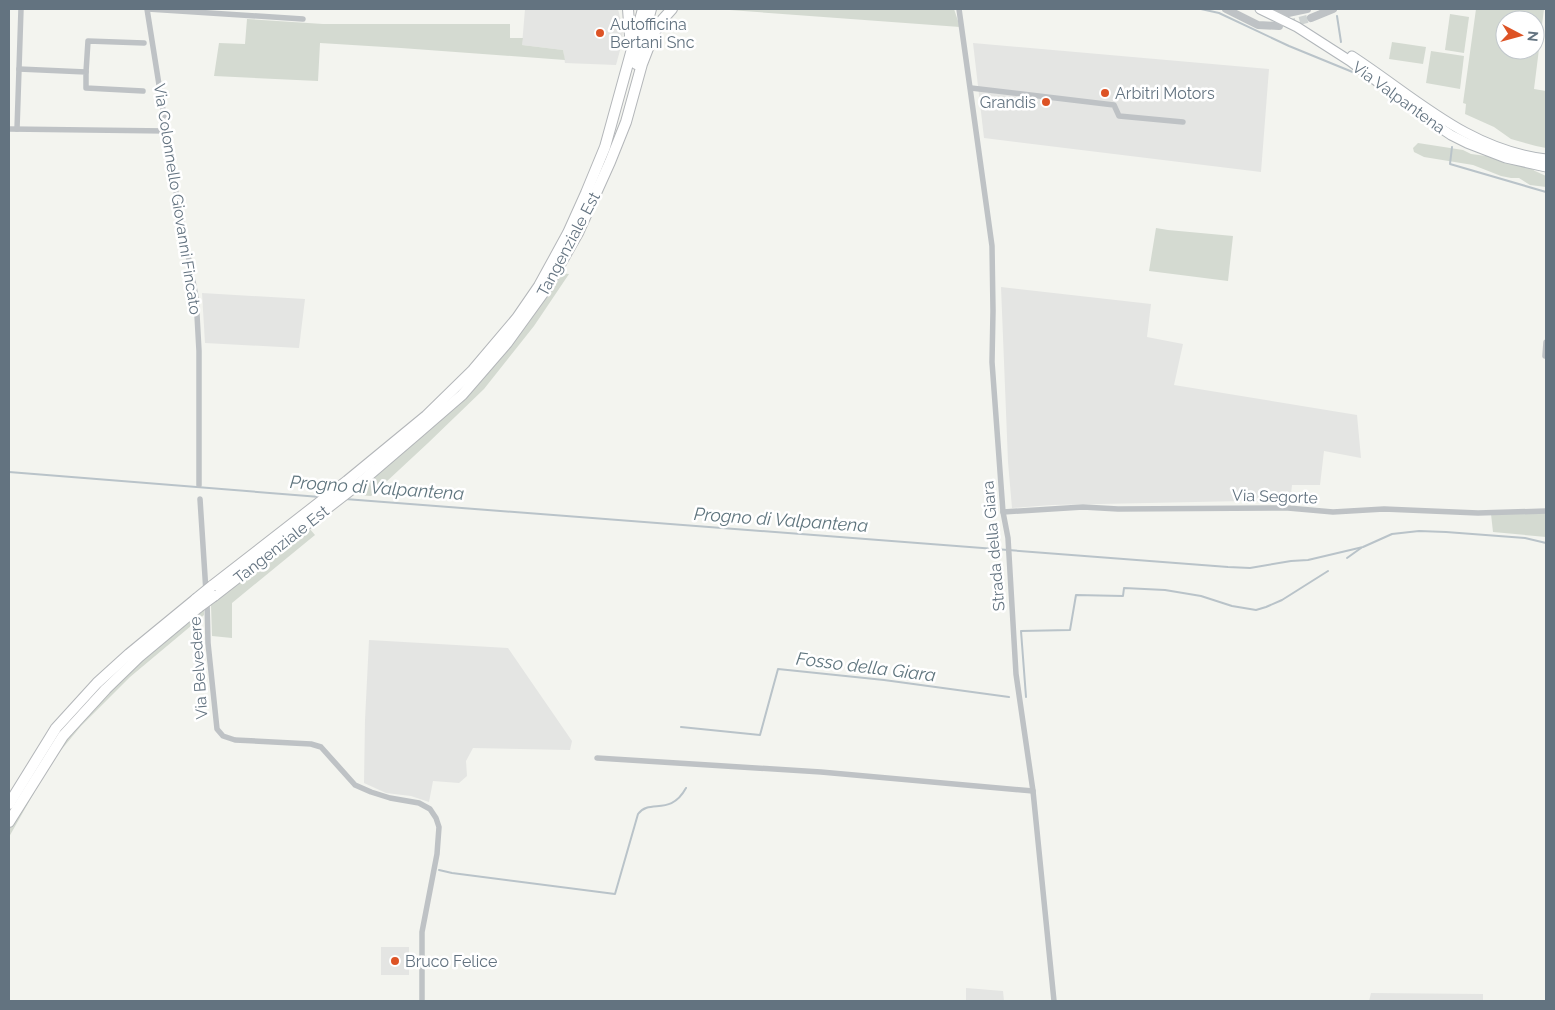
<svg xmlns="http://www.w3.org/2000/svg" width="1555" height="1010" font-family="Raleway,sans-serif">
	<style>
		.built { fill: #e4e5e3 }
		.green { fill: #d4dad1; fill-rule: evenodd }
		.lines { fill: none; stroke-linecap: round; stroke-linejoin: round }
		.stream { stroke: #b9c3c9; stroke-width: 2 }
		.tertiary-tunnel { stroke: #cfd4d3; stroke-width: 8; stroke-dasharray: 8 4; stroke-linecap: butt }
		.secondary-casing { stroke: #b1b6ba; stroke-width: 11 }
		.trunk-casing { stroke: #b3b6b9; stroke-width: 12 }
		.minor { stroke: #bec2c5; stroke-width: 5.5 }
		.tertiary { stroke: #bec2c5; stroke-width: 8 }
		.secondary { stroke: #fff; stroke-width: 9 }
		.trunk { stroke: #fff; stroke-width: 10 }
		.trunk-bridge-casing { stroke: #b3b6b9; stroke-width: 12; stroke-linecap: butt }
		.trunk-bridge { stroke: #fff; stroke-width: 10 }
		.poi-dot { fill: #dd5325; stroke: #fff; stroke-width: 2 }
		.labels { text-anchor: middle; stroke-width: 5; stroke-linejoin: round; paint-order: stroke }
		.poi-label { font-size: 16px; fill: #637380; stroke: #fff; text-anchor: start }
		.street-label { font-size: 16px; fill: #637380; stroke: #fff }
		.water-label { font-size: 18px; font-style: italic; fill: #5f757e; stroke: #fff }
	</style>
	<rect width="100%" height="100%" fill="#f3f4ef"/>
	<g class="built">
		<polygon points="525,9 618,9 623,30 622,43 616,65 565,63 563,50 522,45"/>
		<polygon points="973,43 1269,69 1261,172 984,138"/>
		<polygon points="1001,287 1151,304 1147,337 1183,344 1174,385 1357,415 1361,458 1324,451 1320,485 1292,485 1290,503 1243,501 1052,505 1012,508 1008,462"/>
		<polygon points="202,293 305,299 299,348 205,343"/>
		<polygon points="369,640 508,648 572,741 570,750 473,748 466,761 467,776 459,783 433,781 429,802 411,796 386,793 364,783 365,720"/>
		<rect x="381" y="947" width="28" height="28"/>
		<polygon points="966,988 1003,991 1004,1001 966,1001"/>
		<polygon points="1371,993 1483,994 1483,1001 1369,1001"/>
	</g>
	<g class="green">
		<polygon points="716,9 954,9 960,27"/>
		<path d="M1476 9H1544L1534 89 1546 91V148L1536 146 1511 139 1494 127 1465 114 1466 104 1463 103ZM1505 20H1535V50H1505Z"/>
		<polygon points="1450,14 1469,17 1464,53 1445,50"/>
		<polygon points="247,19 323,24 510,24 510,38 523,38 522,45 563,50 565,60 401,48 320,43 318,81 214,76 219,43 245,44"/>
		<polygon points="1392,42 1426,47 1423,64 1389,59"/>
		<polygon points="1431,51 1464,56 1460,89 1426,83"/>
		<polygon points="1418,143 1463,150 1471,154 1494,157 1498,160 1504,162 1523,163 1535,171 1546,176 1546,187 1530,185 1519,178 1511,178 1501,176 1473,165 1424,157 1414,152 1413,148"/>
		<polygon points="1156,228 1168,230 1233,236 1228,281 1149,271"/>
		<polygon points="557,273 569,274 534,326 484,389 428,443 371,496 347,494 470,390"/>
		<polygon points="1546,513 1546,537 1493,532 1491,514"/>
		<polygon points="309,528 315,535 232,603 232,638 212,636 211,605"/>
		<polygon points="204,606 204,615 130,677 81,726 52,761 9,837 9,820 82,714"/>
	</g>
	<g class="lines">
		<g class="stream">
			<polyline points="1201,9 1219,13 1289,46 1355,73"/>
			<polyline points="1337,16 1341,42"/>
			<polyline points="1452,147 1450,164 1546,192"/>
			<polyline points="9,472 320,497"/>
			<polyline points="345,499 1228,567 1250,568 1291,561 1308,560 1363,547 1392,534 1419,531 1446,532 1525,538 1546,543"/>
			<polyline points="1347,558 1361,548"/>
			<polyline points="1026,697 1021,631 1070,630 1076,595 1123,596 1124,588 1165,590 1201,596 1232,606 1256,610 1266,607 1282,600 1328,571"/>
			<polyline points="681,727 760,735 778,669 884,680 1009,697"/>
			<path d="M439 870 452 873 615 894 638 814C650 798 670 817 686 788"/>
		</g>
		<polyline class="tertiary-tunnel" points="1288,24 1311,18"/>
		<g class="secondary-casing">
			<g id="secondary">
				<polyline points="1260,9 1297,27 1350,61 1424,117 1451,135 1467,143 1506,158 1546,167"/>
				<path d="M1352 56C1415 97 1468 150 1546 159"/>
			</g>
		</g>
		<g class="trunk-casing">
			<g id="trunk">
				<polyline points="628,9 630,36 629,42"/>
				<polyline points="636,64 651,9"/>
				<polyline points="212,586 347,481 426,416 473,370 517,318 539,286 568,233 586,193 605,147 643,9"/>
				<polyline points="214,596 361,482 417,434 462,395 507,343 546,289 578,233 610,162 626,122 642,64 654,33 663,19 672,9"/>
				<polyline points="9,804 56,728 97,683 129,654 196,599"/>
				<polyline points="9,822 63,736 106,689 139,657 199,607"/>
			</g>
		</g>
		<g class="minor">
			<polyline points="147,9 176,192 196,297 199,351 199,485"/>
			<polyline points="148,9 303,19"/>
			<polyline points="959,9 992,246 993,311 992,362 1003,512 1008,538 1016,674 1033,791 1054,1001"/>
			<polyline points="19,69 86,72 86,88 143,91"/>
			<polyline points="86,72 88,41 144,43"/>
			<polyline points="971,88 1114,105 1119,116 1183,122"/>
			<polyline points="9,129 167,131"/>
			<polyline points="17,129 21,9"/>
			<polyline points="1545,356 1546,342"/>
			<polyline points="200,499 206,592"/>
			<polyline points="1003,512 1083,507 1118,509 1288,508 1333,512 1384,509 1478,513 1546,511"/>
			<polyline points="207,601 208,643 217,729 223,736 235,740 311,744 321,747 355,785 371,792 390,798 419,803 430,809 436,818 439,827 437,854 422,932 422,1001"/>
			<polyline points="597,758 821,772 1033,791"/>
		</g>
		<g class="tertiary">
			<polyline points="1226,9 1258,25 1279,26"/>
			<polyline points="1277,9 1288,13 1307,9"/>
			<polyline points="1311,18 1333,9"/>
		</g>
		<use href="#secondary" class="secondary"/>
		<use href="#trunk" class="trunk"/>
		<g class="trunk-bridge-casing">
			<g id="trunk-bridge">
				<polyline points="196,599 212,586"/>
				<polyline points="199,607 214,596"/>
			</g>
		</g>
		<use href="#trunk-bridge" class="trunk-bridge"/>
	</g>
	<g class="poi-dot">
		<circle cx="600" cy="33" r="5"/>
		<circle cx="1105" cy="93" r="5"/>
		<circle cx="1046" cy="102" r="5"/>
		<circle cx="395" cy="961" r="5"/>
	</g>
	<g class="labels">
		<g class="poi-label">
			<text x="610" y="30">Autofficina<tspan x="610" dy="18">Bertani Snc</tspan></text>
			<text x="1115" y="99">Arbitri Motors</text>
			<text x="1036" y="108" text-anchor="end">Grandis</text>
			<text x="405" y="967">Bruco Felice</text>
		</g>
		<g class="street-label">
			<text transform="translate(1399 97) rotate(36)" y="6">Via Valpantena</text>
			<text transform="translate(178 199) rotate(81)" y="6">Via Colonnello Giovanni Fincato</text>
			<text transform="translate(568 244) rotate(-62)" y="6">Tangenziale Est</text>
			<text transform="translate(1275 496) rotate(2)" y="6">Via Segorte</text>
			<text transform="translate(281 544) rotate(-38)" y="6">Tangenziale Est</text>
			<text transform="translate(993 546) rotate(-95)" y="6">Strada della Giara</text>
			<text transform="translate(198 668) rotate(-94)" y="6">Via Belvedere</text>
		</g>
		<g class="water-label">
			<text transform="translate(377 488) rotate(4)" y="6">Progno di Valpantena</text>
			<text transform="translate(781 520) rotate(4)" y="6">Progno di Valpantena</text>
			<text transform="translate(866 667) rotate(7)" y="6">Fosso della Giara</text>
		</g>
	</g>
	<rect width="1555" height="1010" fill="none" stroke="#637380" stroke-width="20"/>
	<g transform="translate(1520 35) rotate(96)"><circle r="24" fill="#ffffff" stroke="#c1c7cc"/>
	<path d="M0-4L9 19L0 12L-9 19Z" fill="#dd5325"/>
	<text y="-8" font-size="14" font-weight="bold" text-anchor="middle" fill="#637380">N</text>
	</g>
</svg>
